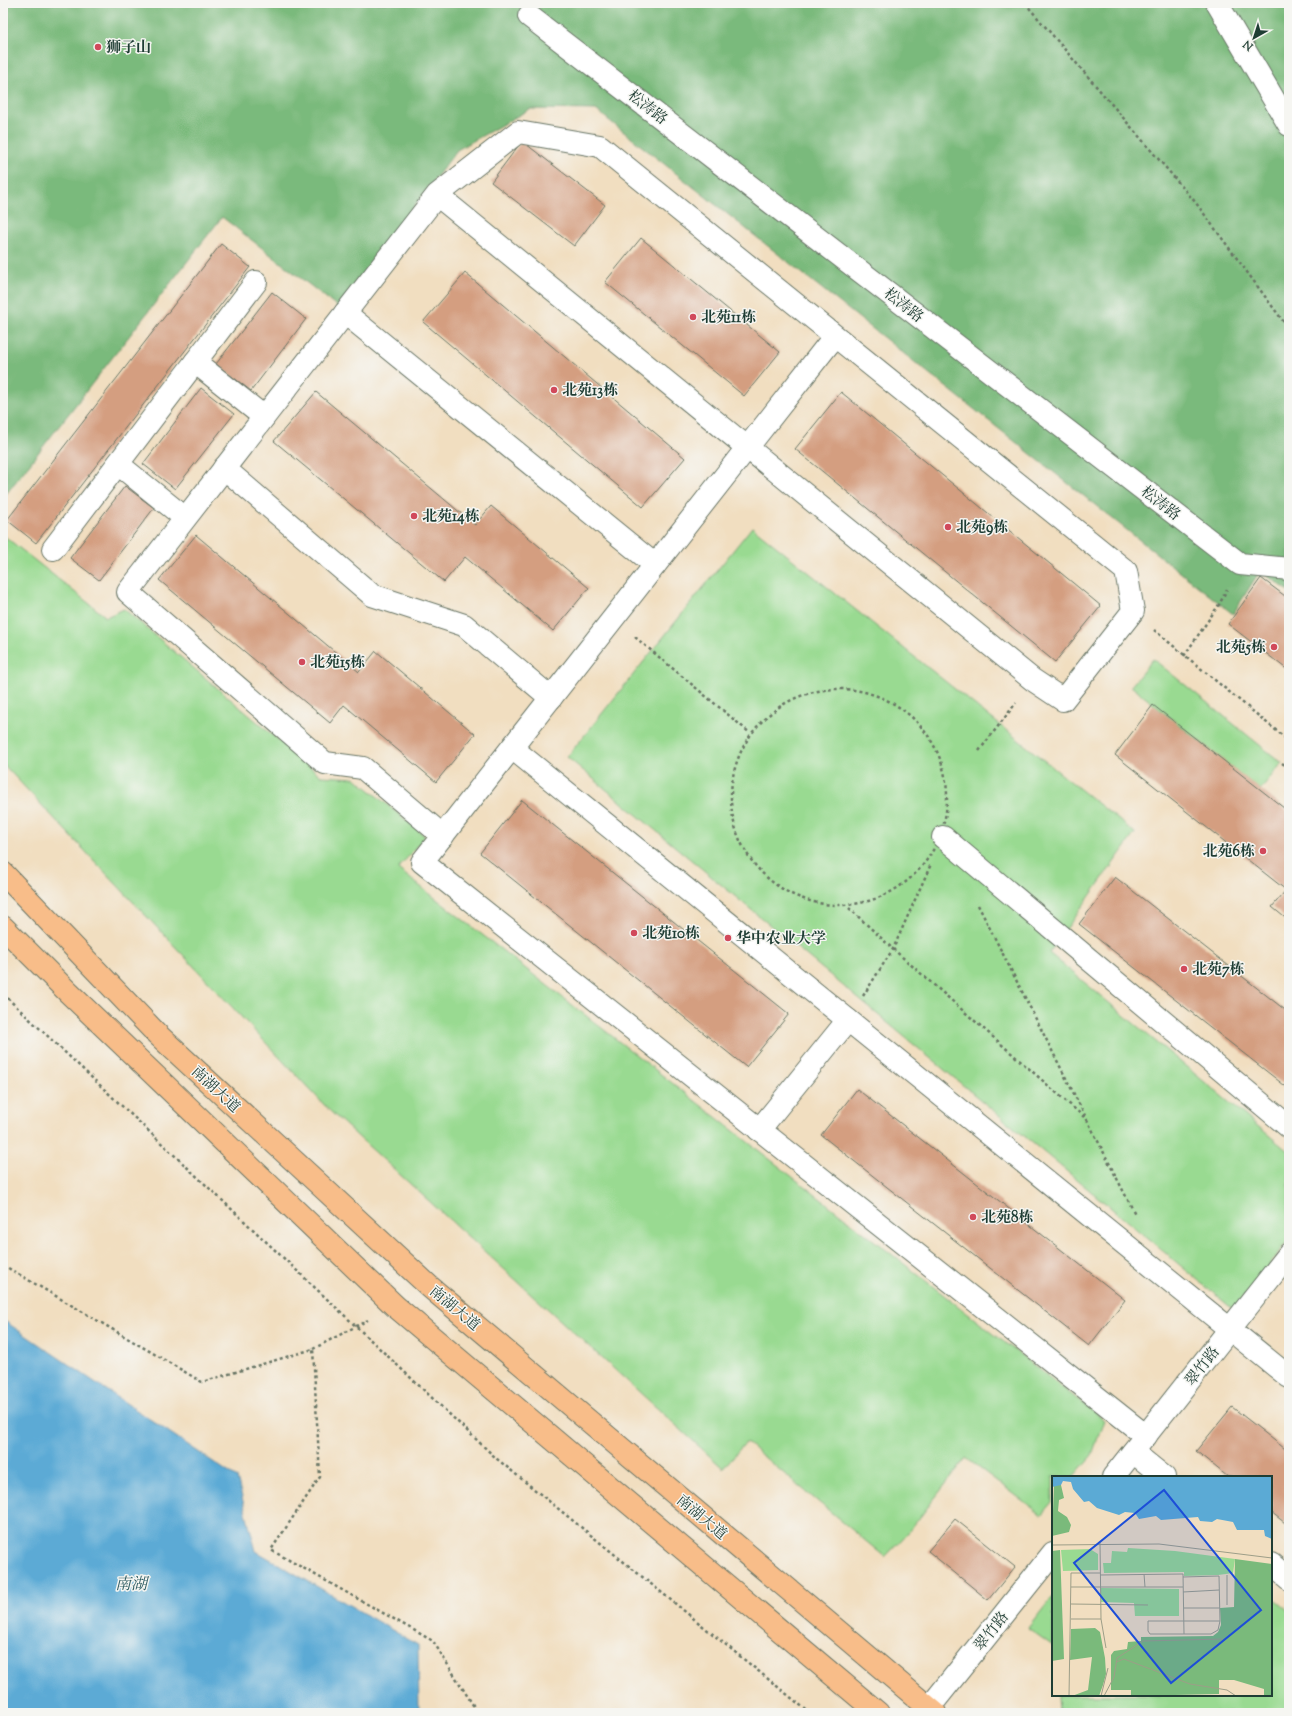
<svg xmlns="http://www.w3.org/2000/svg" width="1292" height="1716" font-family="'Sorts Mill Goudy','Noto Serif SC',serif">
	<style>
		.green { fill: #99da91; stroke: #5c8c62 }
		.forest { fill: #7aba7b; stroke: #4c7c58 }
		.water { fill: #5baad5; stroke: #3d7484 }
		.building { fill: #d49e80 }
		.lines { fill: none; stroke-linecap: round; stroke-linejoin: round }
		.minor-casing { stroke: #687565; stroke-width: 24 }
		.major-casing { stroke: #687565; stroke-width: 24 }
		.path { stroke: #687565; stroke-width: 2.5; stroke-dasharray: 3 3; stroke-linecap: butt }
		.minor { stroke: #fff; stroke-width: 22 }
		.major { stroke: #f8bd89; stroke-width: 22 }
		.poi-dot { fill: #d1495b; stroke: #f6f6f2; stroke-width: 1.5 }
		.labels { text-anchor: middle; stroke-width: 3; stroke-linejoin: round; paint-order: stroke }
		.poi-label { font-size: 15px; font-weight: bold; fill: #1f3d34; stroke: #f6f6f2; text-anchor: start }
		.street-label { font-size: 15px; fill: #1f3d34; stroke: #f6f6f2 }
		.water-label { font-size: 16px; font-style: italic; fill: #315e64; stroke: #f6f6f2 }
		.inset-road { fill: none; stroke: #9d9e88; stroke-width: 1 }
		.view { fill: #1d4ed8; fill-opacity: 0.15; stroke: #1d4ed8; stroke-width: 2 }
		.inset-edge { fill: none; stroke: #1f3d34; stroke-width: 2 }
	</style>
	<rect width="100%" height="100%" fill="#f6f6f2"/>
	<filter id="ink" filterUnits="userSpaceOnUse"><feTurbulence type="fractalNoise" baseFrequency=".025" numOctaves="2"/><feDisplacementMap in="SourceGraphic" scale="8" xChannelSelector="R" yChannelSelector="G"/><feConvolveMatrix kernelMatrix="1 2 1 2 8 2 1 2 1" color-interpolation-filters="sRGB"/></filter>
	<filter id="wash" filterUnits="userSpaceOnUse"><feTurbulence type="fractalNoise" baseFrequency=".012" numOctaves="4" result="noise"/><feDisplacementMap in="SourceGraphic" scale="16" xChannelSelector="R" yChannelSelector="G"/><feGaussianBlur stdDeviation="0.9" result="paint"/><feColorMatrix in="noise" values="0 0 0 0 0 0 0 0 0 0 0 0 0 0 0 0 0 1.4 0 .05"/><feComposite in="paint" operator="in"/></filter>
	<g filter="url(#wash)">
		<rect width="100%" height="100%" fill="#f1dec0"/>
		<g class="green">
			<polygon points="752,527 1135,833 1049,953 1289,1152 1289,1240 1234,1310 567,757"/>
			<polygon points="3,535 106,617 124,609 321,776 355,778 425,836 398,869 1104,1420 1092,1455 1073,1477 1053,1477 1053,1502 1042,1515 966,1458 906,1535 885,1557 746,1442 723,1468 331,1112 3,764"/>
			<polygon points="1153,659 1282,763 1260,790 1131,686"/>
			<polygon points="1053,1596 1053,1646 1028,1628"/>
			<polygon points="1271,1597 1289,1612 1289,1713 1059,1713 1058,1695 1271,1695"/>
		</g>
		<polygon class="forest" points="3,3 1289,3 1289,591 1260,571 1233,614 596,110 530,109 457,150 338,307 222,217 3,498"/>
		<polygon class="water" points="3,1320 237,1478 256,1551 418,1645 419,1713 3,1713"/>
		<g id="blocks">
			<g class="building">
				<polygon points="522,141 605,205 574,246 491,182"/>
				<polygon points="641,238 780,352 744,396 605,282"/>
				<polygon points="221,244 250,267 36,543 7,520"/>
				<polygon points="465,273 685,458 643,507 423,322"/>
				<polygon points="272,292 306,319 251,391 216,364"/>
				<polygon points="201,388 234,414 175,489 143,464"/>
				<polygon points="316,392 475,525 491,506 589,588 553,631 465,557 444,582 274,441"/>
				<polygon points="841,392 1101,606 1055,662 795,449"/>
				<polygon points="125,486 154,508 99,580 70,558"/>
				<polygon points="196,535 359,672 376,651 475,734 436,782 344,705 330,723 159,580"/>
				<polygon points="1261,578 1289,599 1289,671 1228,624"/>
				<polygon points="1153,705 1289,812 1289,921 1272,907 1286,890 1115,755"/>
				<polygon points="522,800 789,1014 746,1067 480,853"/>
				<polygon points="1115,877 1289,1013 1289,1089 1079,924"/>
				<polygon points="857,1089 1125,1300 1089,1346 821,1135"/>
				<polygon points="1232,1407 1289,1452 1289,1526 1271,1512 1271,1477 1228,1477 1196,1451"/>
				<polygon points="955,1519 1015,1567 988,1600 928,1551"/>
			</g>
		</g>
	</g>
	<g filter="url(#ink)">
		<use href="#blocks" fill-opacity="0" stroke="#687565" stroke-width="1"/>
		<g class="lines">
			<g class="minor-casing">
				<g id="minor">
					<polyline points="1217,3 1289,125"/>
					<polyline points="529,16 1240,564 1289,569"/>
					<polyline points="437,195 1033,680 1063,700 1133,611 1126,571 600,146 518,132 437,195 128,592 325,763 363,768 443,836"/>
					<polyline points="345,313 655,565"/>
					<polyline points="834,337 422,862 1146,1436"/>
					<polyline points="195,362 264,417"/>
					<polyline points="118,464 185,518"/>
					<polyline points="224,468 372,595 464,625 551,698"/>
					<polyline points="53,549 256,282"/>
					<polyline points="512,748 1289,1377"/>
					<polyline points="943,837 1289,1127"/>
					<polyline points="759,1130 848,1020"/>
					<polyline points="1133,1452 1164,1477"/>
					<polyline points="1113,1477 1289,1254"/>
					<polyline points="1271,1564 1289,1579"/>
					<polyline points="929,1708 1053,1553"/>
				</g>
			</g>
			<g class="major-casing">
				<g id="major">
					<polyline points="3,873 157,1034 430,1287 935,1713"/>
					<polyline points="3,927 69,993 395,1306 878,1713"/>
				</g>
			</g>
			<g class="path">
				<polyline points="1025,3 1196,203 1289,329"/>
				<polyline points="1154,630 1289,741"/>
				<polyline points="635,637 750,733"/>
				<polyline points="1184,656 1220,603 1227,589"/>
				<circle cx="839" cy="797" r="108"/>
				<polyline points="979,751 1016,703"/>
				<polyline points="1282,763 1289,768"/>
				<polyline points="978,905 1135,1214"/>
				<polyline points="849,908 893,949 1084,1117"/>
				<polyline points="3,994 497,1459 810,1713"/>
				<polyline points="863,996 893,949 931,864"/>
				<polyline points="3,1265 202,1382 313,1349 320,1477 271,1550 433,1641 478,1713"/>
				<polyline points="313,1349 368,1320"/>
			</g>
			<use href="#minor" class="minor"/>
			<use href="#major" class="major"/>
		</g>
	</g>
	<g class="poi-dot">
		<circle cx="98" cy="47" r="4"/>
		<circle cx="693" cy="317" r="4"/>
		<circle cx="554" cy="390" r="4"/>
		<circle cx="414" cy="516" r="4"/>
		<circle cx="948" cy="527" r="4"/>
		<circle cx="1274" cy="647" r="4"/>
		<circle cx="302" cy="662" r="4"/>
		<circle cx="1263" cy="851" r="4"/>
		<circle cx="634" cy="933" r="4"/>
		<circle cx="728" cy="938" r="4"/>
		<circle cx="1184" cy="969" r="4"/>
		<circle cx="973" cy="1217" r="4"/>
	</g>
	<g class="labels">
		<g class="poi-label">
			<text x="106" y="52">狮子山</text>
			<text x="701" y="322">北苑11栋</text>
			<text x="562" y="395">北苑13栋</text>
			<text x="422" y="521">北苑14栋</text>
			<text x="956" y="532">北苑9栋</text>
			<text x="1266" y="652" text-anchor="end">北苑5栋</text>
			<text x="310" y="667">北苑15栋</text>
			<text x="1255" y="856" text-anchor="end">北苑6栋</text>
			<text x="642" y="938">北苑10栋</text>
			<text x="736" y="943">华中农业大学</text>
			<text x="1192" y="974">北苑7栋</text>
			<text x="981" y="1222">北苑8栋</text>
		</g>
		<g class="street-label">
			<text transform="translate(648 107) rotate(38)" y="5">松涛路</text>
			<text transform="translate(904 305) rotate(38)" y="5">松涛路</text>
			<text transform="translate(1161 503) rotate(38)" y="5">松涛路</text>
			<text transform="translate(216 1089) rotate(43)" y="5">南湖大道</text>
			<text transform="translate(455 1308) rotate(40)" y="5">南湖大道</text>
			<text transform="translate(1202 1366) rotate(-52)" y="5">翠竹路</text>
			<text transform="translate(702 1517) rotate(40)" y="5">南湖大道</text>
			<text transform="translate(991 1631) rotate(-51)" y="5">翠竹路</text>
		</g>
		<g class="water-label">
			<text x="131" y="1589">南湖</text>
		</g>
	</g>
	<g transform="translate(1052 1476)">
		<rect width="220" height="220" fill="#f1dec0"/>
		<path d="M76 72 123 75 183 83 181 97 166 99 132 100V96L52 97 51 87H59L60 75 75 76ZM38 73 46 78V94L11 95 9 74ZM49 112 127 113V140H83L82 127 49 126Z" fill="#99da91"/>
		<path d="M2 9H9L12 22 7 24 6 35 15 41 19 49 17 56 0 60ZM8 74 12 183 0 185V75ZM183 83 220 88V220H212V213L182 204H167V218L79 220V214H59V179L62 175 75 173 76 166 89 165V161L161 160 166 156 169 149 168 132 182 131ZM43 152 48 156 53 182 54 198 51 209 47 220H20L36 214 40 181 18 184 19 153Z" fill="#7aba7b"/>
		<path d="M0 0H220V68V63L213 60 212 54H185L181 46 165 43 160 46 148 45 146 41 109 44 104 40 87 43 83 37 73 36 67 39 45 32 37 25 32 26 21 13 19 6 11 5 9 9 0 11Z" fill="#5baad5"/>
		<path class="inset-road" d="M48 67 49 143 54 172M0 69 107 68 220 82M92 98 93 111M48 99 131 98 132 158M175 99V129M131 101 167 100 168 145 166 154 159 158H98L96 155V145H168M19 111H131M131 116 167 114M19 128 96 129M132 132H168M19 143H49M64 186 72 183 138 208 175 214 184 220M17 220 19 97H48M49 220 56 192M52 220 62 201 65 182 91 165 171 163"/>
		<path class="view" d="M112 14 209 134 119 207 22 87Z"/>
		<rect width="220" height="220" class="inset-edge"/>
	</g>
	<rect width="1292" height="1716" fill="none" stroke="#f6f6f2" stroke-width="16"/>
	<g transform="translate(1254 38) rotate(219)" stroke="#f6f6f2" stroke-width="3" paint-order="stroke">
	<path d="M0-3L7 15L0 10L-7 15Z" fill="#1f3d34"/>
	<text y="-6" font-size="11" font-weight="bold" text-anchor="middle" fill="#1f3d34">N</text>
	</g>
</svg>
